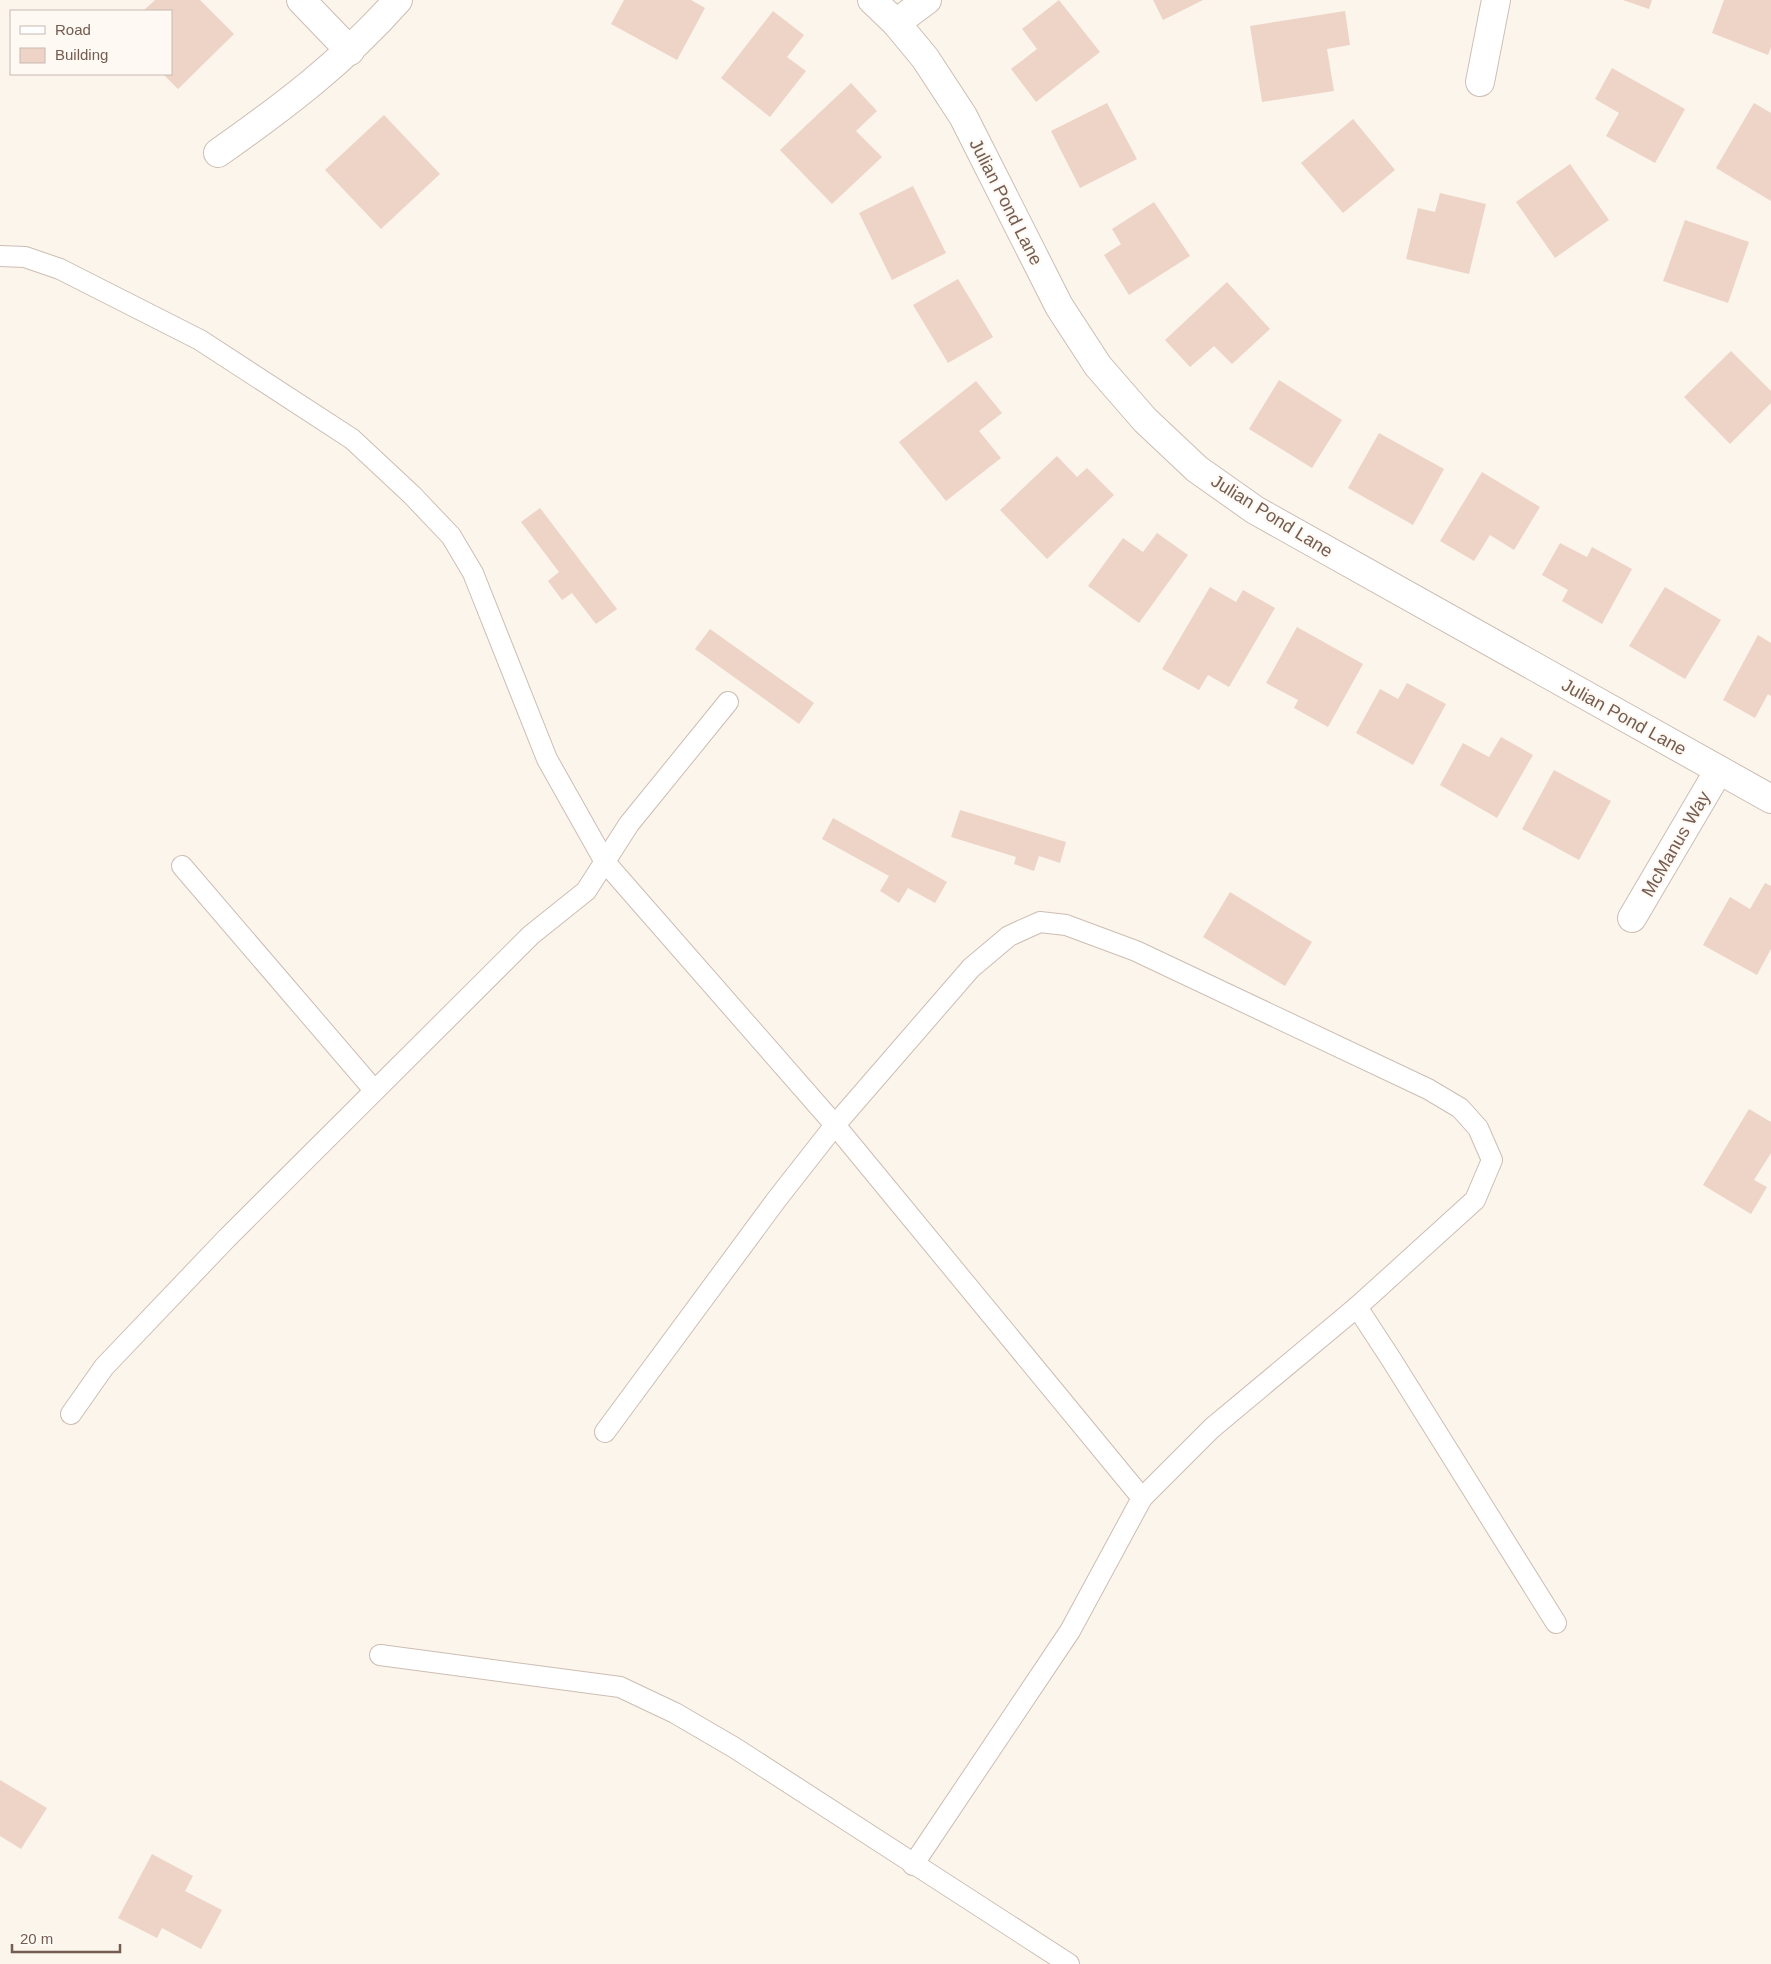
<svg xmlns="http://www.w3.org/2000/svg" width="1771" height="1964" font-family="Helvetica,sans-serif">
	<style>
		.building { fill: #eed4c6 }
		.lines { fill: none; stroke-linecap: round; stroke-linejoin: round }
		.lane-casing { stroke: #cdbdb3; stroke-width: 22 }
		.street-casing { stroke: #cdbdb3; stroke-width: 30 }
		.lane { stroke: #fff; stroke-width: 20 }
		.street { stroke: #fff; stroke-width: 28 }
		.labels { text-anchor: middle; stroke-width: 4; stroke-linejoin: round; paint-order: stroke }
		.street-label { font-size: 18px; fill: #755c51; stroke: #fef9f3 }
	</style>
	<rect width="100%" height="100%" fill="#fbf5ec"/>
	<g class="building">
		<polygon points="155,0 200,0 234,34 178,89 163,74 171,74 171,11 143,11"/>
		<polygon points="624,0 691,0 705,8 677,60 611,24"/>
		<polygon points="1059,0 1100,52 1036,102 1011,69 1037,49 1022,29"/>
		<polygon points="1153,0 1203,0 1163,20"/>
		<polygon points="1623,0 1652,0 1649,9"/>
		<polygon points="1724,0 1771,0 1771,47 1768,55 1712,33"/>
		<polygon points="773,11 804,35 787,57 806,71 770,117 721,78"/>
		<polygon points="1345,11 1350,45 1327,49 1334,91 1262,102 1250,26"/>
		<polygon points="1612,68 1685,109 1655,163 1606,136 1619,113 1595,99"/>
		<polygon points="851,83 877,111 856,131 882,157 832,204 780,150"/>
		<polygon points="1107,103 1137,159 1080,188 1051,131"/>
		<polygon points="1754,103 1771,113 1771,201 1716,168"/>
		<polygon points="384,115 440,174 381,229 325,170"/>
		<polygon points="1353,119 1395,170 1343,213 1301,163"/>
		<polygon points="1570,164 1609,220 1555,258 1516,202"/>
		<polygon points="913,186 946,253 892,280 859,213"/>
		<polygon points="1440,193 1486,204 1469,274 1406,259 1418,208 1435,212"/>
		<polygon points="1154,202 1190,256 1129,295 1104,255 1121,244 1112,229"/>
		<polygon points="1685,220 1749,242 1728,303 1663,281"/>
		<polygon points="958,279 993,337 948,363 913,305"/>
		<polygon points="1227,282 1270,329 1232,364 1214,346 1190,367 1165,340"/>
		<polygon points="1731,351 1771,391 1771,403 1730,444 1684,397"/>
		<polygon points="1279,380 1342,420 1312,468 1249,429"/>
		<polygon points="976,381 1002,413 979,431 1001,458 946,501 899,442"/>
		<polygon points="1379,433 1444,469 1413,525 1348,488"/>
		<polygon points="1057,456 1077,477 1087,468 1114,495 1047,559 1000,510"/>
		<polygon points="1482,472 1540,507 1514,550 1490,535 1474,561 1440,541"/>
		<polygon points="540,508 617,609 596,624 572,593 562,600 548,581 559,572 521,522"/>
		<polygon points="1157,533 1188,555 1139,623 1088,586 1123,538 1143,552"/>
		<polygon points="1560,543 1587,557 1592,547 1632,569 1602,624 1562,601 1568,590 1542,575"/>
		<polygon points="1210,587 1236,602 1243,590 1275,608 1229,687 1208,675 1199,690 1162,669"/>
		<polygon points="1665,587 1721,620 1685,679 1629,646"/>
		<polygon points="1297,627 1363,664 1328,727 1294,708 1298,700 1266,683"/>
		<polygon points="710,629 814,703 799,724 695,649"/>
		<polygon points="1758,635 1771,643 1771,696 1768,694 1755,718 1723,700"/>
		<polygon points="1407,683 1446,704 1413,765 1356,733 1380,689 1398,699"/>
		<polygon points="1501,737 1533,755 1497,818 1440,785 1463,743 1489,757"/>
		<polygon points="1554,770 1611,801 1579,860 1522,829"/>
		<polygon points="960,810 1066,842 1060,863 1039,856 1034,871 1014,864 1016,857 951,837"/>
		<polygon points="833,818 947,882 935,903 908,888 899,903 880,891 889,876 822,839"/>
		<polygon points="1765,883 1771,886 1771,949 1757,975 1703,945 1730,897 1750,909"/>
		<polygon points="1230,892 1312,942 1285,986 1203,937"/>
		<polygon points="1749,1109 1771,1122 1771,1153 1754,1180 1767,1187 1751,1214 1703,1185"/>
		<polygon points="0,1780 47,1808 21,1849 0,1836"/>
		<polygon points="152,1854 193,1876 185,1891 222,1910 201,1949 162,1928 157,1938 118,1918"/>
	</g>
	<g class="lines">
		<g class="lane-casing">
			<g id="lane">
				<polyline points="0,256 25,257 60,269 200,340 352,439 412,495 451,536 473,573 547,759 605,862 835,1125 1142,1498"/>
				<polyline points="182,866 374,1090"/>
				<polyline points="1357,1307 1391,1359 1556,1623"/>
				<polyline points="71,1414 104,1367 227,1238 531,935 586,891 629,824 728,702"/>
				<polyline points="605,1432 777,1199 835,1125 971,968 1009,936 1040,922 1066,925 1136,951 1428,1089 1460,1108 1478,1128 1492,1160 1475,1200 1357,1307 1212,1428 1142,1498 1070,1631 913,1865"/>
				<polyline points="380,1655 620,1687 675,1713 735,1748 1069,1964"/>
			</g>
		</g>
		<g class="street-casing">
			<g id="street">
				<polyline points="301,0 350,51"/>
				<polyline points="872,0 896,23 925,58 963,116 1059,306 1098,366 1145,420 1197,469 1255,510 1771,799"/>
				<polyline points="896,23 927,0"/>
				<polyline points="1480,82 1496,0"/>
				<path d="M218 153C285 106 344 61 398 0"/>
				<polyline points="1632,918 1719,770"/>
			</g>
		</g>
		<use href="#lane" class="lane"/>
		<use href="#street" class="street"/>
	</g>
	<g class="labels">
		<g class="street-label">
			<text transform="translate(1006 202) rotate(63)" y="6">Julian Pond Lane</text>
			<text transform="translate(1272 516) rotate(32)" y="6">Julian Pond Lane</text>
			<text transform="translate(1624 717) rotate(29)" y="6">Julian Pond Lane</text>
			<text transform="translate(1676 844) rotate(-60)" y="6">McManus Way</text>
		</g>
	</g>
	<rect x="10" y="10" width="162" height="65" fill="#fef9f3" stroke="#c7bab2"/>
	<rect x="20" y="26" width="25" height="8" fill="#ffffff" stroke="#c7bab2"/>
	<text x="55" y="35" font-size="15" fill="#755c51">Road</text>
	<rect x="20" y="48" width="25" height="15" fill="#eed4c6" stroke="#c7bab2"/>
	<text x="55" y="60" font-size="15" fill="#755c51">Building</text>
	<path d="M12 1944v8h108v-8" fill="none" stroke="#755c51" stroke-width="2.5"/>
	<text x="20" y="1944" font-size="15" fill="#755c51" stroke="#fef9f3" stroke-width="4" paint-order="stroke">20 m</text>
</svg>
